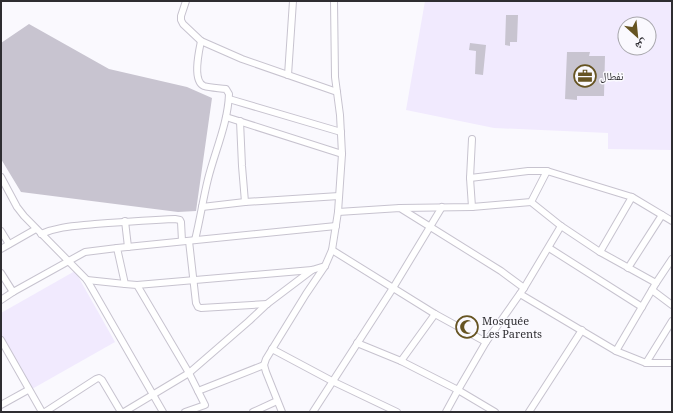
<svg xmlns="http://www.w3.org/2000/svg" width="673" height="413" font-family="Georgia,'Noto Naskh Arabic',serif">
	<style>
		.built { fill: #f1eafe; fill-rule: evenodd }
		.building { fill: #c8c4d0 }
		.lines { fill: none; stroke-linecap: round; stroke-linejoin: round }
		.minor-casing { stroke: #c7c3cf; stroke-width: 8 }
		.minor { stroke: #fff; stroke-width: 6 }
		.labels { text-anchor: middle; stroke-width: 3; stroke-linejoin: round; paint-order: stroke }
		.poi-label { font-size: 11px; fill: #2e2d31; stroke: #faf9fe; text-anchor: start }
	</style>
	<rect width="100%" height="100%" fill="#faf9fe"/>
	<g class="built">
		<path d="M425 1H672V150L608 149V133L494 128 406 110ZM625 24H649V48H625Z"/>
		<polygon points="75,271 115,342 32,389 1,335 1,313"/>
	</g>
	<g class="building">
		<polygon points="506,15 518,15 517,42 510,42 510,46 505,45"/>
		<polygon points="29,24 109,69 187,87 212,98 196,211 178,212 21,192 1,159 1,43"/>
		<polygon points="470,43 486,45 483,75 475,74 476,51 469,50"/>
		<polygon points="567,52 590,52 589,56 605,56 604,96 577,96 577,100 565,99"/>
	</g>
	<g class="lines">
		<g class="minor-casing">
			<g id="minor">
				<polyline points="186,1 181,16 181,20 183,24 201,41 242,59 337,92"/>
				<polyline points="288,75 293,1"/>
				<polyline points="229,99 341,132"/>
				<polyline points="226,117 342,154"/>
				<polyline points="240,121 242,166 245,202"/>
				<polyline points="1,177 17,207 24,216 87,280 163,412"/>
				<polyline points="470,178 528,171 547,171"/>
				<polyline points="531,202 561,226 600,252 656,283 672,259"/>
				<polyline points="202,207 245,202 339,196"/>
				<polyline points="472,207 470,178 472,139"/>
				<polyline points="400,208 472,207 531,202 547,171 632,197"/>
				<polyline points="338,212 400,208 501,271 524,288"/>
				<polyline points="125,221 128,247"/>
				<polyline points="1,231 9,244"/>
				<path d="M41 234C59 226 77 226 95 224 122 222 149 220 175 219L180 220 181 222 182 241"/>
				<path d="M195 240C200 220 203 199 208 179 215 151 228 123 229 94L226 89C219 88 210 88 204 86 192 81 199 51 201 41"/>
				<polyline points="189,241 196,303 198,307 201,308 267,304"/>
				<polyline points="549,248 642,307"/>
				<polyline points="1,249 36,229"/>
				<polyline points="332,250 435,314 486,342 524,288 561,226"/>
				<polyline points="600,252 632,197 672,221"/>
				<polyline points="628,268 662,215"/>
				<polyline points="1,273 13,292 85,252 117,248"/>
				<polyline points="87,280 125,284"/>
				<polyline points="137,285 312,270 325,266"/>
				<polyline points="652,290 672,305"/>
				<polyline points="520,294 616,351 646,363 672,321"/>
				<polyline points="1,300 13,292"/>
				<polyline points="1,340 42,412"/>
				<polyline points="357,343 401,361 458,390 486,342"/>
				<polyline points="272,349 332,381 397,412"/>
				<polyline points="616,351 656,283"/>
				<polyline points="401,361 435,314"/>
				<polyline points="646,363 672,363"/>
				<polyline points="198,391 264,365"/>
				<polyline points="1,405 28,390"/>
				<polyline points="45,412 96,379 99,378 102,380 121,412"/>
				<polyline points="124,412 189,373 249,321 267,304 312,270"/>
				<polyline points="185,412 205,405 189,373 137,285 125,284 117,248 336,226"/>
				<polyline points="253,412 277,401"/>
				<polyline points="282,412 266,372 264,365 266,359 306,294 325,266 332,250 338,212 342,154 340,115 335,77 334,1"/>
				<polyline points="313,412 393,288 442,207"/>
				<polyline points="446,412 458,390 495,412"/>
				<polyline points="529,412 582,330"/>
			</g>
		</g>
		<use href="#minor" class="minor"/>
	</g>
	<defs>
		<g id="office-ring" transform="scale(1.15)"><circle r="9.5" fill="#faf9fe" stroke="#665422" stroke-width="1.5"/><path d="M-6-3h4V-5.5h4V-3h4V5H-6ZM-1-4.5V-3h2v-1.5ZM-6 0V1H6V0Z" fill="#665422"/></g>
		<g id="mosque-ring" transform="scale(1.15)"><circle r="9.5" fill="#faf9fe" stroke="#665422" stroke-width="1.5"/><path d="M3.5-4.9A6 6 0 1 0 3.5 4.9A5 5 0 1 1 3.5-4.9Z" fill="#665422"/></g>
	</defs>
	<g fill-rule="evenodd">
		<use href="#office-ring" x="585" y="76"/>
		<use href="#mosque-ring" x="467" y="327"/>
	</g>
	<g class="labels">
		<g class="poi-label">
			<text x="600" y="80">نفطال</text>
			<text x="482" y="325">Mosquée<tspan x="482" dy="13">Les Parents</tspan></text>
		</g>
	</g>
	<rect width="673" height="413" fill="none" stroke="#2e2d31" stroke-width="4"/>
	<g transform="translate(637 36) rotate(153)"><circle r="19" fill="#faf9fe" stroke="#a8a7ac"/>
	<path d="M0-3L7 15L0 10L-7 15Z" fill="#665422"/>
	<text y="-6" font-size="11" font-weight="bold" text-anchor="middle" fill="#2e2d31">ش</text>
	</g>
</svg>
